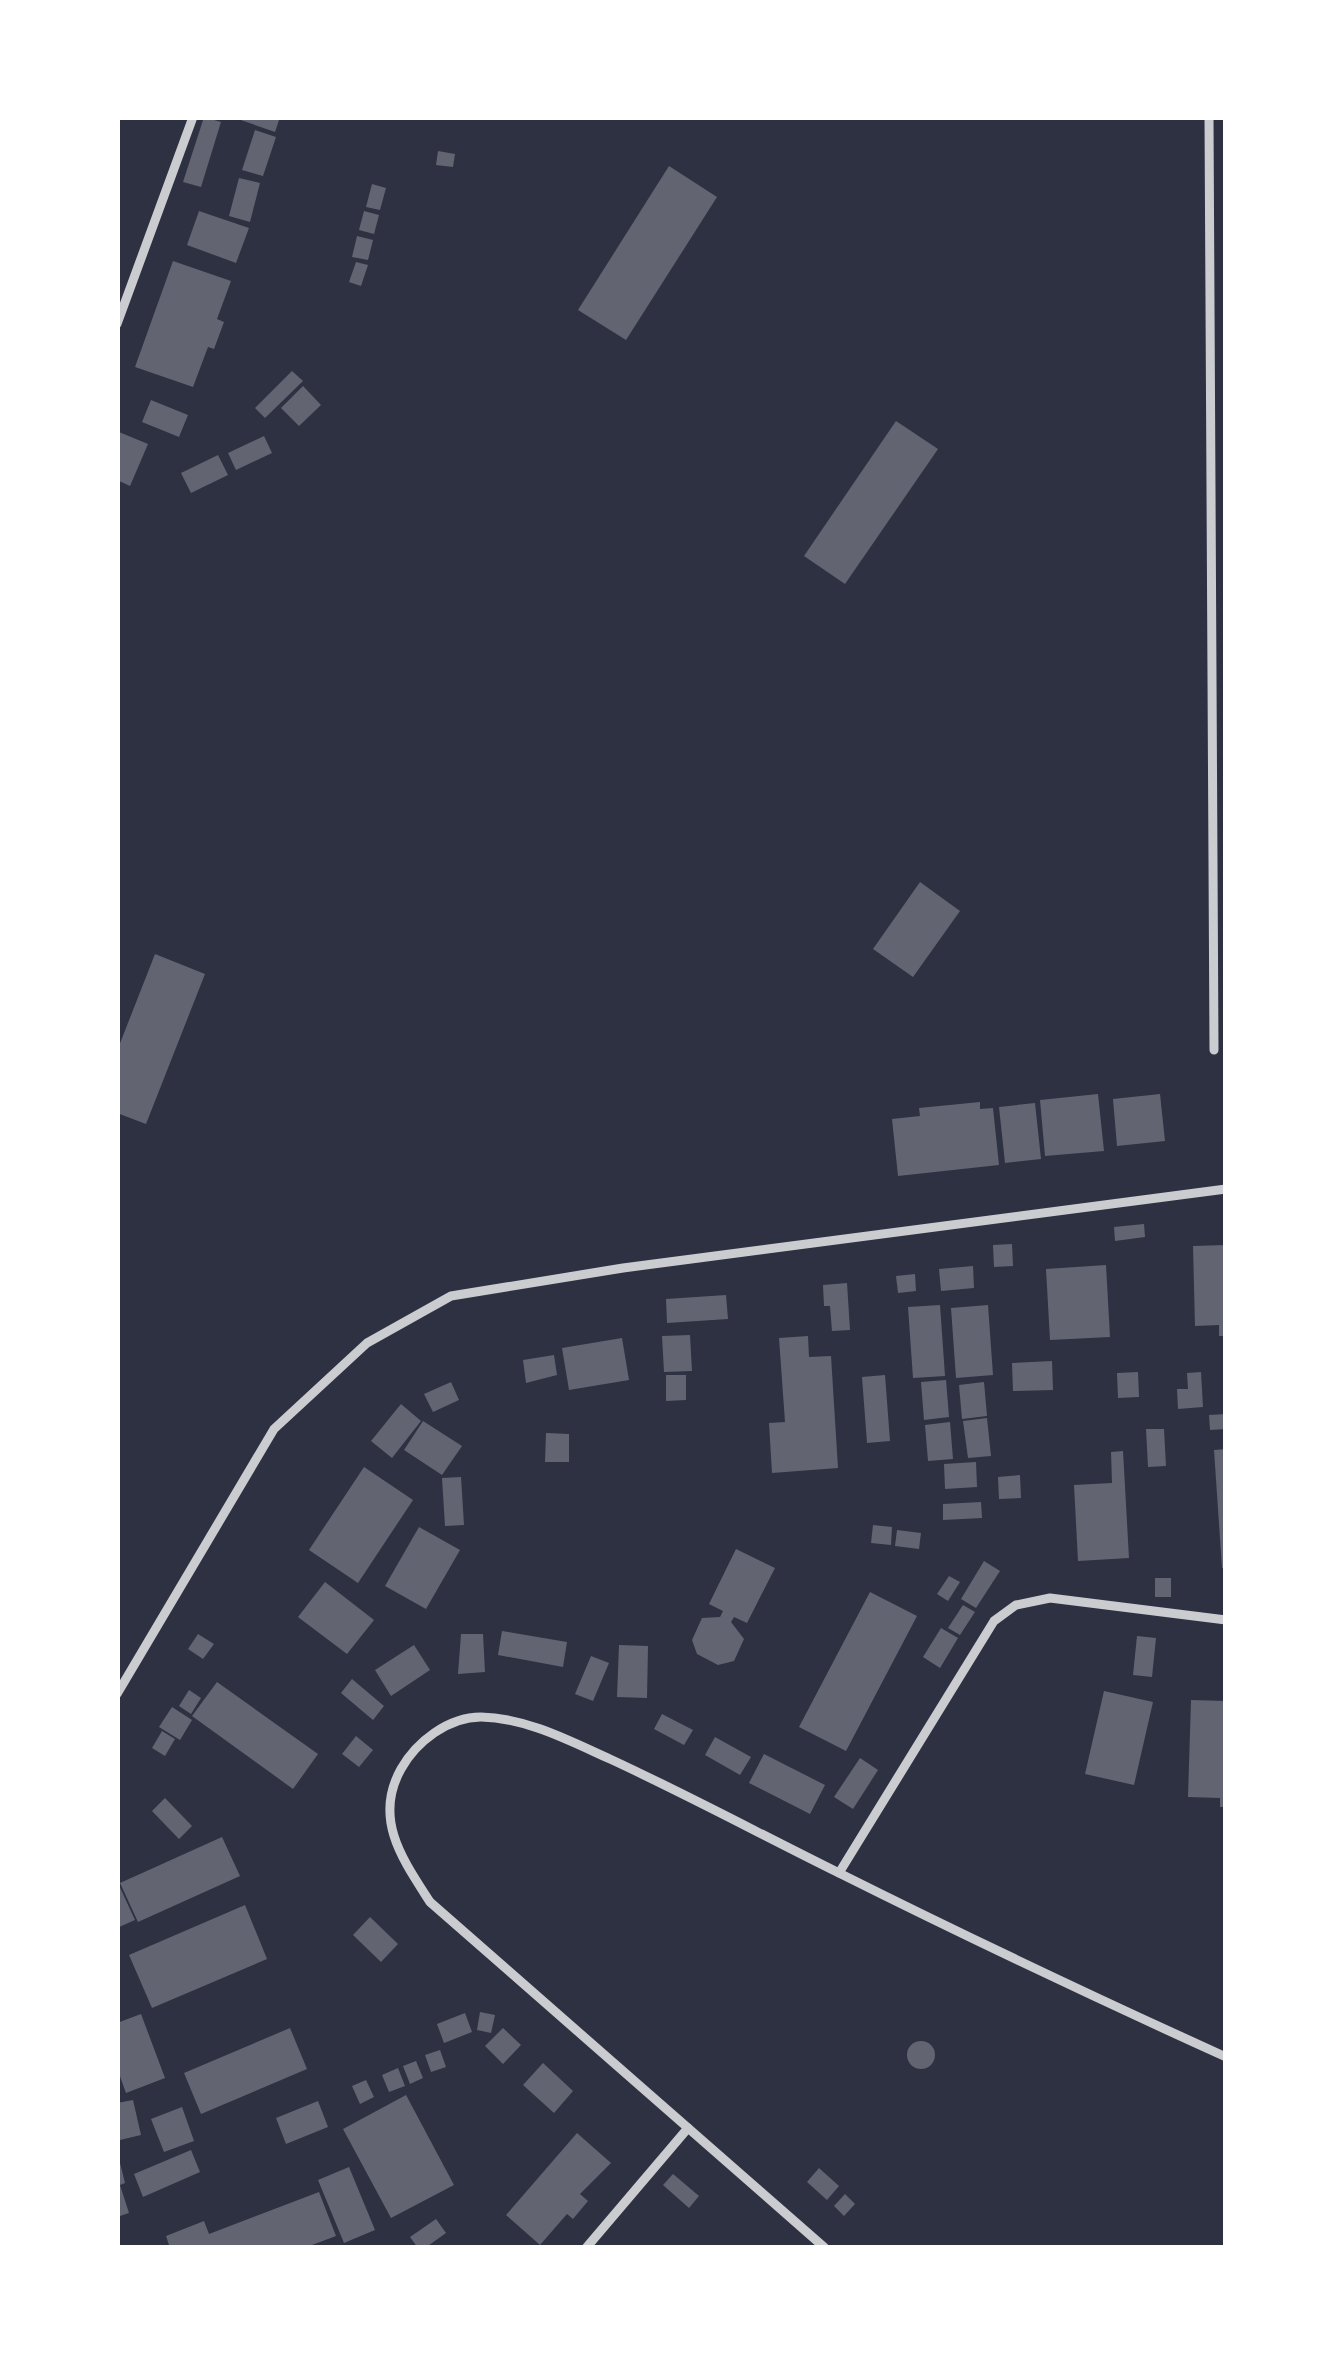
<svg xmlns="http://www.w3.org/2000/svg" width="1343" height="2365" font-family="Spectral,serif">
	<style>
		.building { fill: #626471 }
		.lines { fill: none; stroke-linecap: round; stroke-linejoin: round }
		.minor { stroke: #caccd0; stroke-width: 9 }
	</style>
	<rect width="100%" height="100%" fill="#2d3142"/>
	<g class="building">
		<polygon points="204,117 221,122 201,187 183,182"/>
		<polygon points="232,117 280,117 275,132"/>
		<polygon points="255,130 276,137 263,176 242,170"/>
		<polygon points="438,151 455,154 453,167 436,165"/>
		<polygon points="669,166 717,197 626,340 578,310"/>
		<polygon points="239,178 260,183 250,222 229,216"/>
		<polygon points="372,184 386,188 380,210 366,207"/>
		<polygon points="199,211 249,228 236,263 187,245"/>
		<polygon points="364,211 379,215 374,234 359,230"/>
		<polygon points="357,236 373,240 368,260 352,257"/>
		<polygon points="173,261 231,281 217,319 224,322 214,349 208,347 193,387 135,367"/>
		<polygon points="356,262 368,265 361,286 349,282"/>
		<polygon points="292,371 303,381 265,418 255,408"/>
		<polygon points="303,386 321,405 299,426 281,408"/>
		<polygon points="151,400 188,415 179,437 142,422"/>
		<polygon points="896,421 938,449 845,584 804,556"/>
		<polygon points="119,432 148,444 130,486 117,480"/>
		<polygon points="264,436 272,453 236,470 228,453"/>
		<polygon points="218,455 228,475 191,493 181,473"/>
		<polygon points="920,882 960,911 913,977 873,949"/>
		<polygon points="155,954 205,974 146,1124 117,1113 117,1051"/>
		<polygon points="1098,1094 1104,1151 1045,1156 1040,1100"/>
		<polygon points="1160,1094 1165,1141 1117,1146 1113,1099"/>
		<polygon points="980,1102 980,1109 993,1108 999,1165 898,1176 892,1119 920,1116 919,1108"/>
		<polygon points="1035,1103 1041,1159 1005,1163 999,1107"/>
		<polygon points="1144,1224 1145,1237 1115,1241 1114,1227"/>
		<polygon points="1012,1244 1013,1266 994,1267 993,1245"/>
		<polygon points="1226,1245 1226,1336 1219,1336 1219,1325 1195,1326 1193,1246"/>
		<polygon points="1106,1265 1110,1337 1050,1340 1046,1269"/>
		<polygon points="973,1266 974,1288 941,1291 939,1269"/>
		<polygon points="915,1274 916,1291 898,1293 896,1276"/>
		<polygon points="847,1283 850,1330 832,1331 830,1306 824,1306 823,1285"/>
		<polygon points="726,1295 728,1319 667,1323 666,1299"/>
		<polygon points="940,1305 945,1376 913,1378 908,1307"/>
		<polygon points="988,1305 993,1375 956,1378 951,1308"/>
		<polygon points="690,1335 692,1371 664,1372 662,1336"/>
		<polygon points="808,1336 809,1357 831,1356 838,1468 772,1473 769,1423 785,1422 779,1338"/>
		<polygon points="622,1338 629,1380 569,1390 562,1348"/>
		<polygon points="554,1355 557,1375 526,1383 523,1360"/>
		<polygon points="1052,1361 1053,1390 1013,1391 1012,1363"/>
		<polygon points="1138,1372 1139,1397 1118,1398 1117,1373"/>
		<polygon points="1201,1372 1203,1407 1178,1409 1177,1389 1188,1389 1187,1373"/>
		<polygon points="666,1375 686,1375 686,1400 666,1401"/>
		<polygon points="885,1375 890,1441 867,1443 862,1377"/>
		<polygon points="946,1380 949,1417 924,1420 921,1382"/>
		<polygon points="451,1382 459,1400 433,1412 424,1394"/>
		<polygon points="984,1382 987,1416 962,1419 959,1385"/>
		<polygon points="401,1404 421,1421 392,1458 371,1441"/>
		<polygon points="1226,1414 1226,1429 1210,1430 1209,1415"/>
		<polygon points="987,1418 991,1456 968,1458 963,1421"/>
		<polygon points="423,1421 462,1446 442,1475 404,1450"/>
		<polygon points="950,1422 953,1459 928,1461 925,1425"/>
		<polygon points="1146,1429 1164,1429 1166,1466 1148,1467"/>
		<polygon points="546,1433 569,1434 569,1462 545,1462"/>
		<polygon points="1226,1449 1226,1567 1222,1568 1214,1450"/>
		<polygon points="1123,1451 1129,1558 1078,1561 1074,1485 1112,1483 1111,1452"/>
		<polygon points="976,1462 977,1487 945,1489 944,1464"/>
		<polygon points="364,1467 413,1500 358,1583 309,1550"/>
		<polygon points="1020,1475 1021,1498 999,1499 998,1477"/>
		<polygon points="461,1477 464,1525 445,1526 442,1478"/>
		<polygon points="981,1502 982,1518 943,1520 943,1504"/>
		<polygon points="873,1525 892,1527 891,1545 871,1543"/>
		<polygon points="419,1527 460,1550 426,1609 385,1586"/>
		<polygon points="897,1530 921,1533 919,1549 895,1546"/>
		<polygon points="736,1549 775,1568 747,1623 734,1617 731,1622 744,1639 734,1661 718,1665 697,1654 692,1640 702,1618 720,1617 723,1611 709,1604"/>
		<polygon points="984,1561 1000,1571 976,1608 961,1599"/>
		<polygon points="949,1576 960,1582 948,1601 937,1594"/>
		<rect x="1155" y="1578" width="16" height="19"/>
		<polygon points="325,1582 374,1620 347,1654 298,1617"/>
		<polygon points="870,1592 917,1616 846,1751 799,1727"/>
		<polygon points="963,1605 975,1612 960,1635 948,1628"/>
		<polygon points="941,1628 958,1638 940,1668 923,1657"/>
		<polygon points="502,1631 567,1642 563,1667 498,1655"/>
		<polygon points="198,1634 214,1644 203,1659 188,1649"/>
		<polygon points="461,1634 483,1634 485,1672 458,1674"/>
		<polygon points="1137,1636 1156,1638 1152,1677 1133,1675"/>
		<polygon points="414,1645 430,1670 391,1696 375,1670"/>
		<polygon points="619,1645 648,1646 647,1698 617,1697"/>
		<polygon points="591,1656 609,1663 593,1701 575,1694"/>
		<polygon points="352,1679 384,1706 373,1720 341,1693"/>
		<polygon points="217,1682 318,1754 293,1789 192,1716"/>
		<polygon points="189,1690 201,1698 191,1714 179,1706"/>
		<polygon points="1104,1691 1153,1702 1134,1785 1085,1774"/>
		<polygon points="1191,1700 1226,1701 1226,1807 1220,1807 1220,1798 1188,1797"/>
		<polygon points="172,1707 192,1720 180,1740 159,1727"/>
		<polygon points="662,1714 693,1730 684,1745 654,1729"/>
		<polygon points="162,1731 175,1739 165,1756 152,1748"/>
		<polygon points="356,1736 373,1750 359,1767 342,1754"/>
		<polygon points="715,1737 751,1757 740,1775 705,1755"/>
		<polygon points="764,1754 825,1785 810,1814 749,1783"/>
		<polygon points="860,1758 878,1770 853,1809 834,1797"/>
		<polygon points="165,1798 192,1826 179,1839 152,1811"/>
		<polygon points="222,1837 240,1876 138,1922 120,1883"/>
		<polygon points="117,1881 135,1920 117,1928"/>
		<polygon points="245,1905 267,1959 152,2008 129,1955"/>
		<polygon points="370,1917 398,1944 381,1962 353,1935"/>
		<polygon points="480,2012 495,2015 491,2033 477,2030"/>
		<polygon points="465,2013 472,2032 444,2043 437,2024"/>
		<polygon points="141,2014 165,2078 126,2093 117,2068 117,2023"/>
		<polygon points="290,2028 307,2069 201,2114 184,2073"/>
		<polygon points="503,2028 521,2045 503,2064 485,2046"/>
		<circle cx="921" cy="2055" r="14"/>
		<polygon points="440,2050 446,2067 431,2072 425,2055"/>
		<polygon points="416,2061 423,2078 410,2084 403,2066"/>
		<polygon points="543,2063 573,2091 554,2113 523,2085"/>
		<polygon points="398,2068 405,2086 389,2092 382,2075"/>
		<polygon points="366,2080 374,2097 360,2104 352,2086"/>
		<polygon points="406,2095 454,2185 391,2218 343,2129"/>
		<polygon points="133,2100 141,2135 120,2140 117,2103"/>
		<polygon points="318,2101 328,2127 286,2144 276,2118"/>
		<polygon points="182,2107 194,2141 164,2152 151,2119"/>
		<polygon points="577,2133 611,2163 580,2194 588,2201 573,2219 567,2214 540,2245 506,2215"/>
		<polygon points="191,2150 200,2172 143,2197 134,2174"/>
		<polygon points="119,2159 125,2183 120,2185 129,2213 117,2217"/>
		<polygon points="349,2167 375,2230 344,2243 318,2180"/>
		<polygon points="819,2168 839,2186 827,2200 807,2182"/>
		<polygon points="673,2174 699,2196 689,2208 663,2185"/>
		<polygon points="319,2192 336,2236 304,2248 170,2248 166,2236 204,2221 209,2234"/>
		<polygon points="845,2194 855,2204 844,2216 834,2206"/>
		<polygon points="436,2219 446,2233 425,2248 418,2248 410,2237"/>
	</g>
	<g class="lines">
		<g class="minor">
			<polyline points="1209,117 1214,1050"/>
			<polyline points="117,324 193,117"/>
			<polyline points="117,1694 274,1429 367,1343 451,1296 623,1268 1226,1189"/>
			<polyline points="839,1873 994,1621 1016,1605 1050,1598 1226,1620"/>
			<polyline points="586,2248 688,2128"/>
			<path d="M825 2248 430 1902C403 1860 373 1819 401 1769 416 1742 448 1717 481 1717 527 1718 570 1741 610 1759 688 1795 762 1835 839 1873 967 1937 1096 1998 1226 2057"/>
		</g>
	</g>
	<rect width="1343" height="2365" fill="none" stroke="#ffffff" stroke-width="240"/>
</svg>
